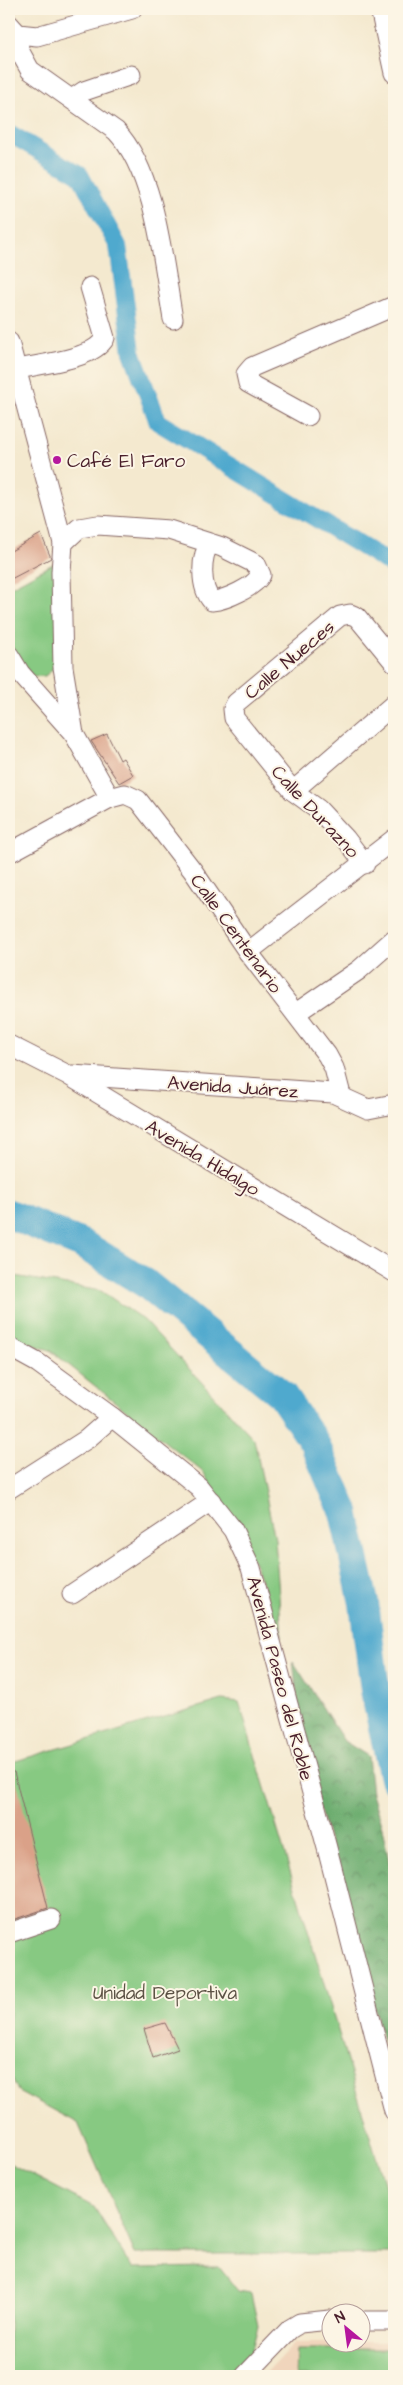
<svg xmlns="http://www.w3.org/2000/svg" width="403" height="2385" font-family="'Architects Daughter',sans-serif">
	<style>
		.built { fill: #f0d5bc }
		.green { fill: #87c982; stroke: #687456 }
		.forest { fill: url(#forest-crowns); stroke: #5c664e }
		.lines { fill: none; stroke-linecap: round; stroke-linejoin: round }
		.canal { stroke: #50a9ce; stroke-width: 18 }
		.river { stroke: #50a9ce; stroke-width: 30 }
		.building { fill: #daa188 }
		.minor-casing { stroke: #866664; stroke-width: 21 }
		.minor { stroke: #fff; stroke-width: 19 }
		.poi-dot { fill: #b5179e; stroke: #fcf5e5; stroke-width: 2 }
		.labels { text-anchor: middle; stroke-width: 4; stroke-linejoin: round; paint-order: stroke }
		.poi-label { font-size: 19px; fill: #4a1f2b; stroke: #fcf5e5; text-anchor: start }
		.street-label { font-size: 19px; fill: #4a1f2b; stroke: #fcf5e5 }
		.park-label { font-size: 19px; fill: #5c5245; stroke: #fcf5e5 }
	</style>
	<defs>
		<pattern id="forest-crowns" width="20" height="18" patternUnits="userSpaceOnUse" patternTransform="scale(1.25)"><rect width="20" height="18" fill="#6dad70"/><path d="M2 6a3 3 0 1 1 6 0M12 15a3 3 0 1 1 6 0" fill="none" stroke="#5c8c5c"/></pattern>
	</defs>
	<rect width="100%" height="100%" fill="#fcf5e5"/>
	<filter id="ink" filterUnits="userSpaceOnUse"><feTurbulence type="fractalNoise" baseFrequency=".02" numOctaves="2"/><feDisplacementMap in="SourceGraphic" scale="10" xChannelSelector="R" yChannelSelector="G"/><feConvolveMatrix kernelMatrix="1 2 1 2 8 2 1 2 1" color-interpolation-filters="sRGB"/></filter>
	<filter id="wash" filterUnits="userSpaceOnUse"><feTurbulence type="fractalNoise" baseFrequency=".0096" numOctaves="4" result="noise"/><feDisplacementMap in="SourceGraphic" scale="20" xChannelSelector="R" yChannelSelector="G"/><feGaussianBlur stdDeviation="1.12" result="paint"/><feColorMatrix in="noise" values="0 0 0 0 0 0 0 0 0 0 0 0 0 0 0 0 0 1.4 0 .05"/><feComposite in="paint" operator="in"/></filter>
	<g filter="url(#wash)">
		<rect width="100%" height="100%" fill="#f4e9cf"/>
		<polygon class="built" points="295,2342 394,2342 394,2376 263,2376"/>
		<g class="green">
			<polygon points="62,559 55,667 45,676 32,677 9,655 9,588"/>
			<polygon points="9,1275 101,1291 144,1320 254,1439 275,1539 282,1637 255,1565 204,1473 50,1350 9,1338"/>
			<polygon points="222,1700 239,1702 394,2216 394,2254 135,2254 78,2123 18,2091 9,2071 9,1763"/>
			<polygon points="9,2163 94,2207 132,2268 219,2267 238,2291 251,2293 258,2326 247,2368 238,2376 9,2376"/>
			<polygon points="297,2349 394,2349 394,2376 296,2376"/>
		</g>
		<polygon class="forest" points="293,1661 344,1741 368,1756 372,1794 382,1827 394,1885 394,2080 302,1744"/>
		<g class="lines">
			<polyline class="canal" points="9,133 80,175 118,246 132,352 158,422 394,566"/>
			<polyline class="river" points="9,1214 82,1244 145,1283 282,1395 314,1442 344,1512 364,1603 375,1690 394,1778"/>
		</g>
		<g id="blocks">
			<g class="building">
				<polygon points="41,534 51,558 9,580 9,552"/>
				<polygon points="107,734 120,760 123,758 133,775 119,783 91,741"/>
				<polygon points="9,1772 14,1772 48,1908 9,1921"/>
				<polygon points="165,2023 178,2049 153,2058 144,2029"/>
			</g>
		</g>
	</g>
	<g filter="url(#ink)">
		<use href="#blocks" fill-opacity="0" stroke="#866664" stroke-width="1"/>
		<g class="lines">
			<g class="minor-casing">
				<g id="minor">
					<polyline points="380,9 394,73"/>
					<path d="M9 24 18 34 19 50 30 70 116 131C156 173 163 263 173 319"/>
					<polyline points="18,34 37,36 132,9"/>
					<polyline points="72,99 84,91 131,75"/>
					<polyline points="9,342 63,543 61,572 63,667 74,734 110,798"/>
					<path d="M17 369C40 364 93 360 105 338L90 287"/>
					<polyline points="308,416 248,383 246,374 252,367 394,306"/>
					<path d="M63 543 79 528 98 525 169 530 222 547 256 564 261 575C254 587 226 600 212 601 200 588 200 557 210 543"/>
					<polyline points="9,655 20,673 74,734"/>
					<polyline points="293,791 394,704"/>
					<polyline points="9,853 110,798 125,794 138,800 193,871 248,952 327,1055 334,1068 341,1095"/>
					<polyline points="365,864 346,839 318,809 293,791 234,718 233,709 236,703 340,616 350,614 357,617 394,662"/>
					<polyline points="248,952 394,839"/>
					<polyline points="296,1013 359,970 394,939"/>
					<polyline points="9,1045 68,1075 394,1272"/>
					<polyline points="72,1075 333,1093 368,1109 394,1104"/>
					<polyline points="9,1347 38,1363 112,1417 199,1487 233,1530 251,1568 327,1848 394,2111"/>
					<polyline points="9,1489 87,1439 112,1417"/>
					<polyline points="72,1594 211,1501"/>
					<polyline points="9,1933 51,1919"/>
					<polyline points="360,2321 394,2321"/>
					<polyline points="245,2376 290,2329 300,2323 330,2320"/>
				</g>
			</g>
			<use href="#minor" class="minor"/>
		</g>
	</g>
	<circle class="poi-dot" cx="57" cy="460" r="5"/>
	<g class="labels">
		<g class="poi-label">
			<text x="67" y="467">Café El Faro</text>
		</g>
		<g class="street-label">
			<text transform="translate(289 659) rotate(-40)" y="7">Calle Nueces</text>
			<text transform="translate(316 811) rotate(47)" y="7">Calle Durazno</text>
			<text transform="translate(237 933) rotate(54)" y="7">Calle Centenario</text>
			<text transform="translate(233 1086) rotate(4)" y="7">Avenida Juárez</text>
			<text transform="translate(203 1157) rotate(31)" y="7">Avenida Hidalgo</text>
			<text transform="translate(281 1678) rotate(75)" y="7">Avenida Paseo del Roble</text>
		</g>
		<g class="park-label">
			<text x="165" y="1999">Unidad Deportiva</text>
		</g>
	</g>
	<rect width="403" height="2385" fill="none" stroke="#fcf5e5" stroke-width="30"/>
	<g transform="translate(346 2328) rotate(331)"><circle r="24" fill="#fcf5e5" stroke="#b59f9b"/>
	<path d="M0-4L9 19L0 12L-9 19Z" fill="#b5179e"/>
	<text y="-8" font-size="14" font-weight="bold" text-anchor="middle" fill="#4a1f2b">N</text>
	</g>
</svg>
